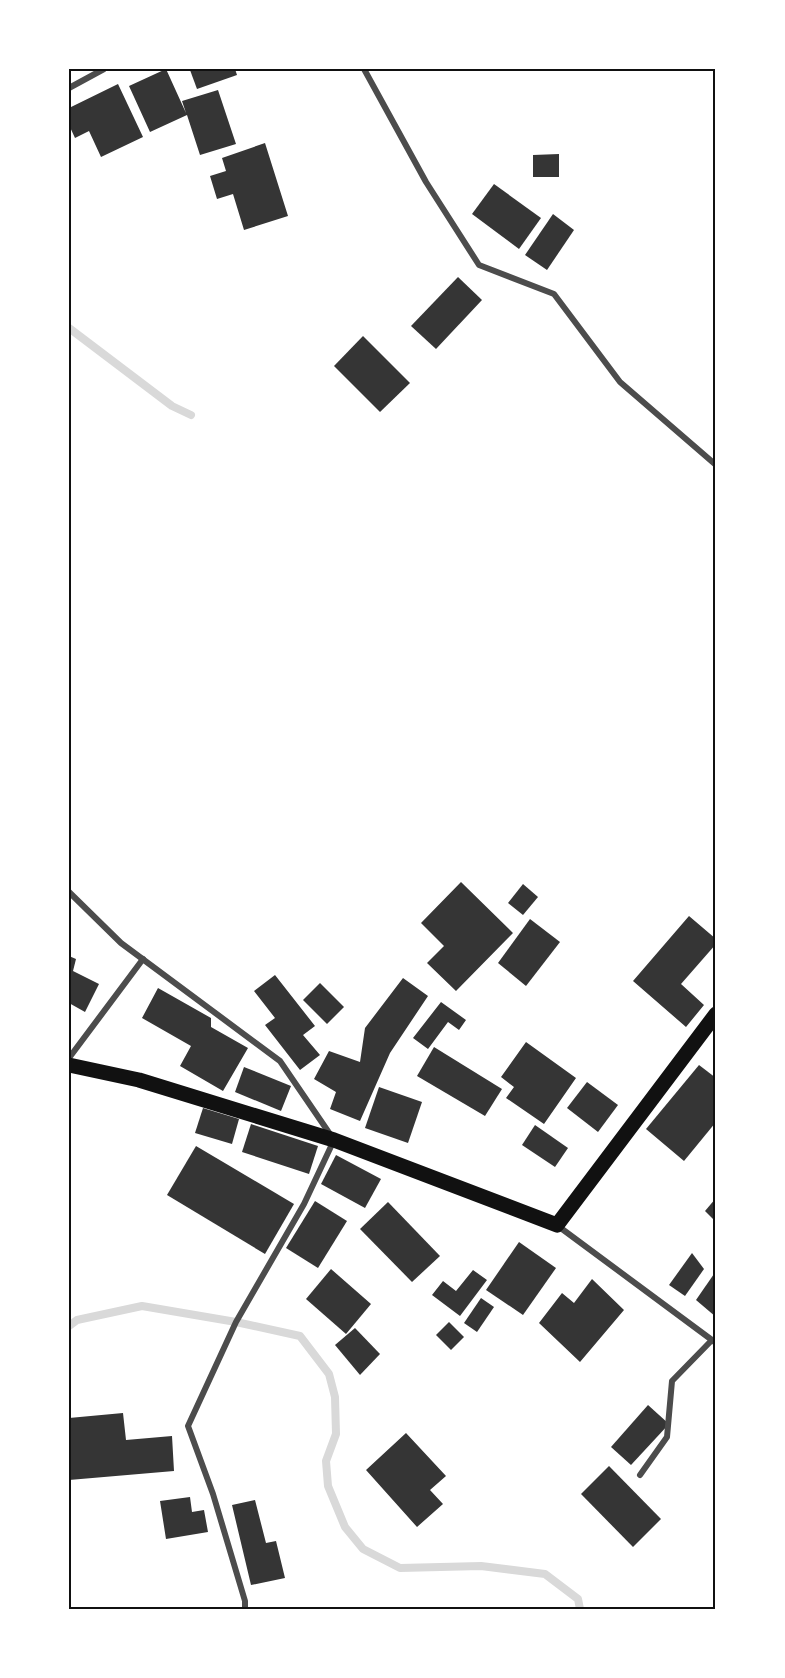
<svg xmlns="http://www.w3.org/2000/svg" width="785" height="1678" font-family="Georgia,serif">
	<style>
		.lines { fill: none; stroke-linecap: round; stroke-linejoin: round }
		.stream { stroke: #d9d9d9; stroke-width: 8 }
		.building { fill: #353535 }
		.minor { stroke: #4c4c4c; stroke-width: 6 }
		.primary { stroke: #111; stroke-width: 15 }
		.neatline { fill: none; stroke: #111; stroke-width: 2 }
	</style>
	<rect width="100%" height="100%" fill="#fff"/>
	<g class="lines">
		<g class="stream">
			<polyline points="69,328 172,406 191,415"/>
			<polyline points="69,1326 77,1320 142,1306 236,1322 300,1336 329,1374 335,1397 336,1434 326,1461 328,1486 345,1527 363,1549 400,1568 481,1566 545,1574 578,1599 580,1609"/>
		</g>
	</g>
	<g class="building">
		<polygon points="166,69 186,113 182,101 218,90 236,144 200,155 187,115 150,132 129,86"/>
		<polygon points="195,69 235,69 237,75 197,89 190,70"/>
		<polygon points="118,84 143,137 101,157 89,131 75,138 69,125 69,108"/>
		<polygon points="265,143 288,216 244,230 233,194 217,199 210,176 226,171 222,158"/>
		<polygon points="559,154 559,177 533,177 533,155"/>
		<polygon points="494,184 541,218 519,249 472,214"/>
		<polygon points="553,214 574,230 547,270 525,255"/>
		<polygon points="458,277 482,300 436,349 411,326"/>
		<polygon points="363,336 410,383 380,412 334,366"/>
		<polygon points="461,882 513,933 456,991 427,963 444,946 421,923"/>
		<polygon points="523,884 538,897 523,915 508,903"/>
		<polygon points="689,916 716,939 716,944 681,984 704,1005 686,1027 633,981"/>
		<polygon points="530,919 560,942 526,986 498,963"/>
		<polygon points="69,956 76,959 73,971 99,984 85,1012 69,1003"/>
		<polygon points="275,975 315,1026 303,1035 320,1055 300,1070 265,1025 275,1018 254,991"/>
		<polygon points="403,978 428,996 390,1053 360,1121 330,1109 336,1092 314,1079 329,1051 360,1062 365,1028"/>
		<polygon points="320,983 344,1007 327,1024 303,1000"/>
		<polygon points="158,988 211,1018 211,1027 248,1048 223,1091 180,1066 191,1046 142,1018"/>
		<polygon points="441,1002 466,1020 459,1030 448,1022 428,1049 413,1038"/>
		<polygon points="526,1042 576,1078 544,1124 506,1098 514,1087 501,1077"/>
		<polygon points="434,1047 502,1089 485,1116 417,1076"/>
		<polygon points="699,1065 716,1078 716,1122 684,1161 646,1129"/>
		<polygon points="244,1067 291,1086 281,1111 235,1092"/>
		<polygon points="587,1082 618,1105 598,1132 567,1108"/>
		<polygon points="379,1087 422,1102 408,1143 365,1128"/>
		<polygon points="203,1108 239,1119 232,1144 195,1133"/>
		<polygon points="251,1124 318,1146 309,1174 242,1152"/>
		<polygon points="535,1125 568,1148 555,1167 522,1145"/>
		<polygon points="196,1146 294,1204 265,1254 167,1195"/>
		<polygon points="336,1155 381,1179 365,1208 321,1184"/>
		<polygon points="716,1198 716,1222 705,1211"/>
		<polygon points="315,1201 347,1221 318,1268 286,1248"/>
		<polygon points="388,1202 440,1256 412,1282 360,1229"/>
		<polygon points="519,1242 556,1268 523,1315 486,1290"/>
		<polygon points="692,1253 704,1269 685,1296 669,1285"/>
		<polygon points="331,1269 371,1304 346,1334 306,1299"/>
		<polygon points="473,1270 487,1280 460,1316 432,1295 443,1281 456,1291"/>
		<polygon points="716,1271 716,1317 696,1300"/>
		<polygon points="592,1279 624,1310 580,1362 539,1323 562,1293 574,1303"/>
		<polygon points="481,1298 494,1307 477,1332 464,1323"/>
		<polygon points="449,1322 464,1337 451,1350 436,1335"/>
		<polygon points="355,1328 380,1354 360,1375 335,1345"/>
		<polygon points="648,1405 669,1424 631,1465 611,1447"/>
		<polygon points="123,1413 126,1440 172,1436 174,1471 69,1480 69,1418"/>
		<polygon points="406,1433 446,1476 430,1490 443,1504 417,1527 366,1470"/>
		<polygon points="609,1466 661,1519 633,1547 581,1494"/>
		<polygon points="190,1497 192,1512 204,1510 208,1532 166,1539 160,1501"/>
		<polygon points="255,1500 266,1543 276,1541 285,1578 251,1585 232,1505"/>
	</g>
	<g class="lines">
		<g class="minor">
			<polyline points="364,69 426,182 479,265 554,294 620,382 716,465"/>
			<polyline points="69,88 104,69"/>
			<polyline points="69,892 121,943 280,1061 334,1140 304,1204 236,1322 188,1426 213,1494 245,1601 245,1609"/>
			<polyline points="69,1058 143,959"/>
			<polyline points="558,1226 716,1343"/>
			<polyline points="640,1475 667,1437 672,1381 711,1341"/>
		</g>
		<polyline class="primary" points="69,1065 139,1080 334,1140 557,1225 716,1014"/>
	</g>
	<rect width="785" height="1678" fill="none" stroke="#ffffff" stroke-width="141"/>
	<rect x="70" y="70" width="644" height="1538" class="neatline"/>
</svg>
